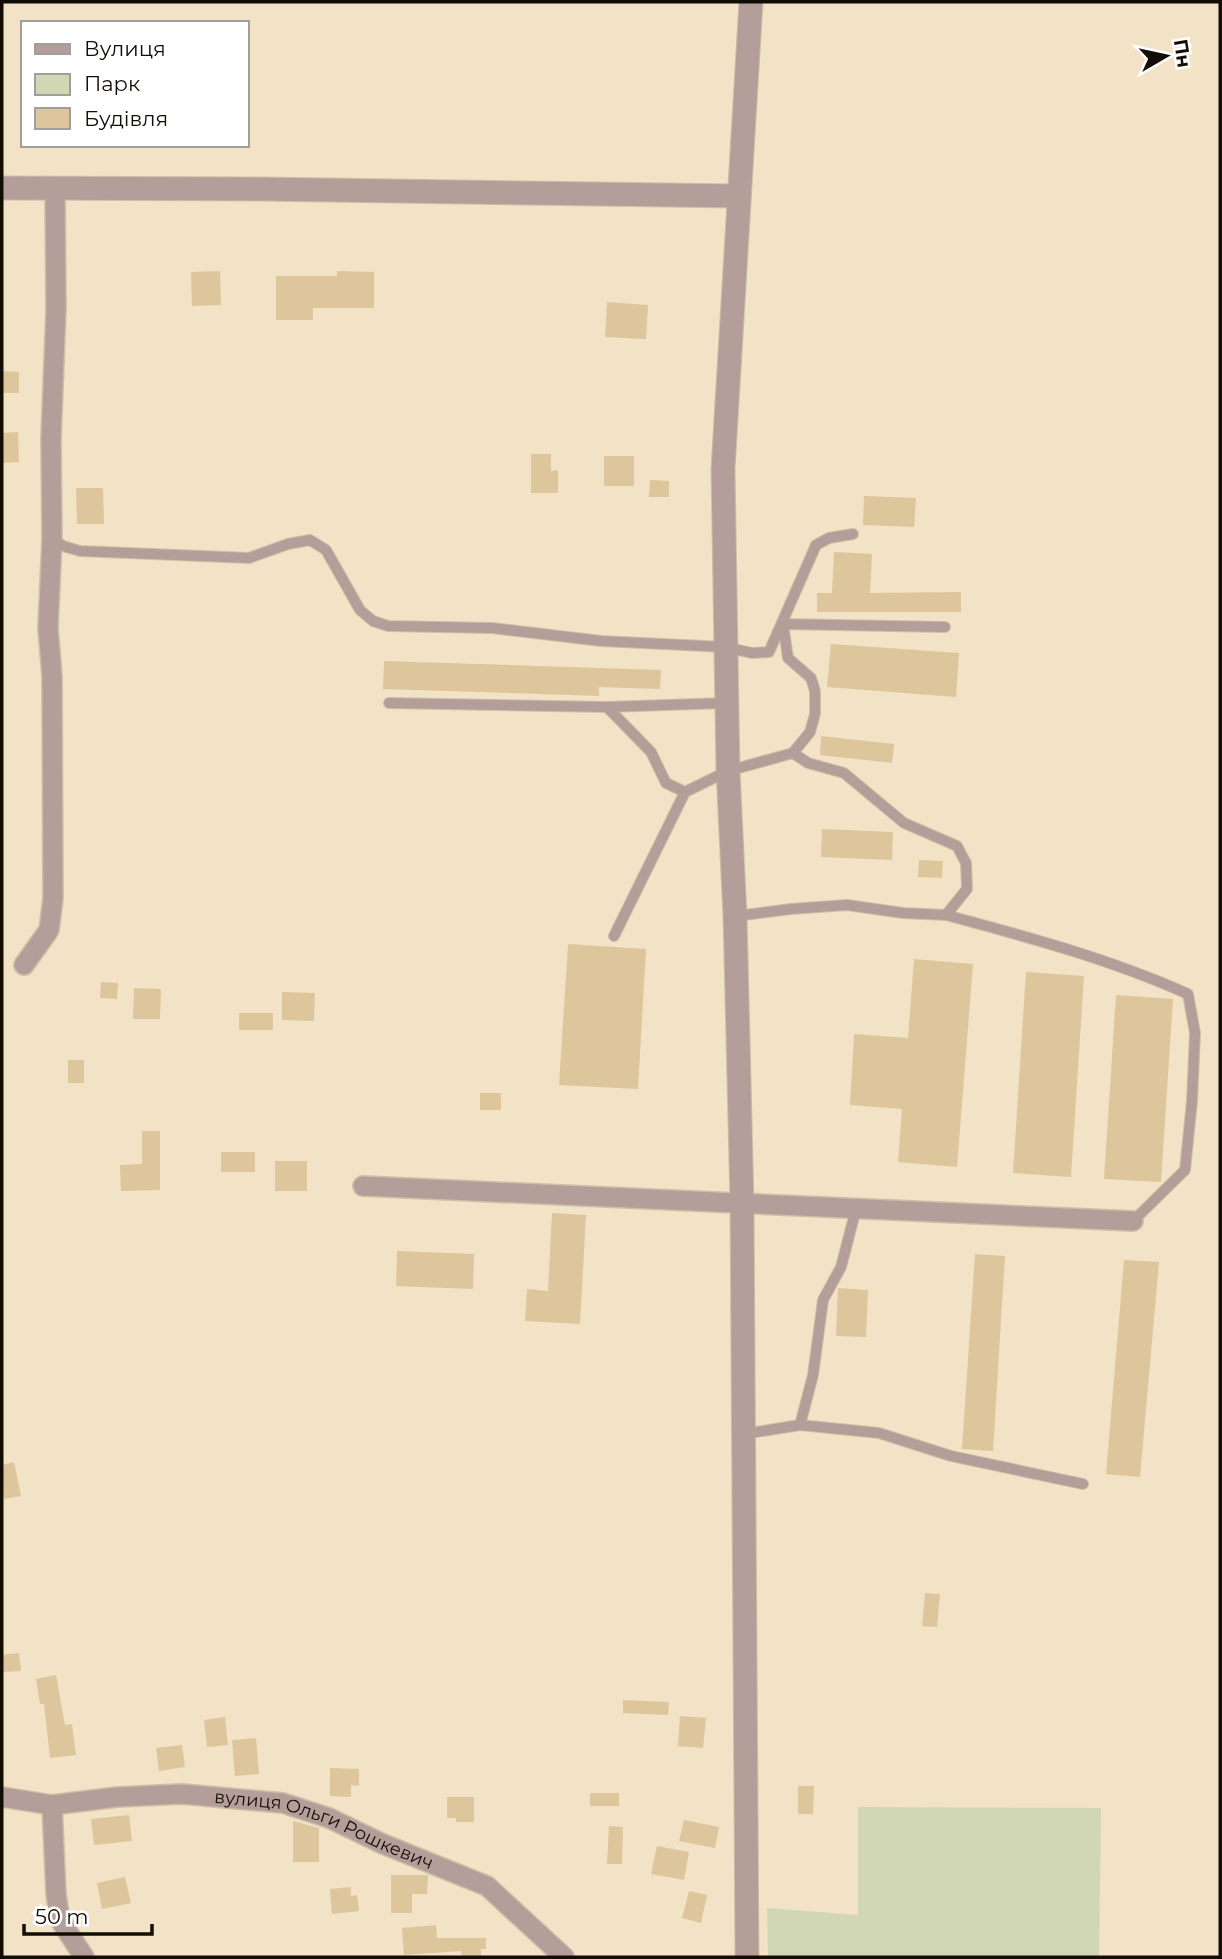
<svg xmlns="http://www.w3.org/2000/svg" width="1222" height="1959" font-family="Montserrat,sans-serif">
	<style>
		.green { fill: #d1d7b4 }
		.building { fill: #ddc69c }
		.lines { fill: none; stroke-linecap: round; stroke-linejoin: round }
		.service-casing { stroke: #cec0a7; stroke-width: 12 }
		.minor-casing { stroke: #cec0a7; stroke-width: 22 }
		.tertiary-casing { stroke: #cec0a7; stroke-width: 25 }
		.service { stroke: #b49e99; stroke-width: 10 }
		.minor { stroke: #b49e99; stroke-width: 19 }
		.tertiary { stroke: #b49e99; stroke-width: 23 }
		.labels { text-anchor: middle; stroke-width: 5; stroke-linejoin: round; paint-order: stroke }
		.street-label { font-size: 18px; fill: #130e05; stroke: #fff }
	</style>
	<rect width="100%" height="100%" fill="#f2e2c6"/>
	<polygon class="green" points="858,1807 1101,1808 1099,1957 768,1957 767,1908 858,1915"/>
	<g class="building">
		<polygon points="220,271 221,305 192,306 191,272"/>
		<polygon points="337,271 374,272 374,308 313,308 313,320 276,320 276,276 337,276"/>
		<polygon points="607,302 648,305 646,339 605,337"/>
		<polygon points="2,371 19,372 19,393 2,393"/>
		<polygon points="18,432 19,462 2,463 2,433"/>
		<polygon points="531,454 551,454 551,471 558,470 558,493 531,493"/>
		<rect x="604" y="456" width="30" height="30"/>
		<polygon points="650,480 669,481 669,497 649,497"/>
		<polygon points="76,488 103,488 104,524 77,524"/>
		<polygon points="864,496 916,498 914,527 863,525"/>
		<polygon points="834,552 872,554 870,593 961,592 961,612 817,612 817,593 832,593"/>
		<polygon points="831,644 959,653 956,697 827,687"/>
		<polygon points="384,661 661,670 660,689 599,687 599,696 383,689"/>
		<polygon points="821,736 894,744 892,763 820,755"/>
		<polygon points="822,829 893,832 892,860 821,857"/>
		<polygon points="919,860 943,861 942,878 918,877"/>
		<polygon points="568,944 646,949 638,1089 559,1085"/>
		<polygon points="914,959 973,964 957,1167 898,1162 902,1109 850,1105 854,1034 908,1038"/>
		<polygon points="1026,972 1084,976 1071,1177 1013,1173"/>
		<polygon points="101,982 118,983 117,999 100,998"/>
		<polygon points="134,988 161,989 160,1019 133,1019"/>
		<polygon points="282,992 315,993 314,1021 282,1020"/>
		<polygon points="1116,995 1173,999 1161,1182 1104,1179"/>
		<rect x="239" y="1013" width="34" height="17"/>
		<rect x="68" y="1060" width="16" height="23"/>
		<rect x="480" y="1093" width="21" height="17"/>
		<polygon points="142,1131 160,1131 160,1190 121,1191 120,1165 142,1164"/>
		<rect x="221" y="1152" width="34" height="20"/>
		<rect x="275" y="1161" width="32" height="30"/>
		<polygon points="552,1213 586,1215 580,1324 525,1321 527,1289 548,1291"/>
		<polygon points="397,1251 474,1254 473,1289 396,1286"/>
		<polygon points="975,1254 1005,1256 993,1451 962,1449"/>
		<polygon points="1124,1260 1159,1262 1140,1477 1106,1474"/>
		<polygon points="838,1288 868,1290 866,1337 836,1336"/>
		<polygon points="14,1462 21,1496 4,1499 2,1465"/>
		<polygon points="925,1593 940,1594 937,1627 922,1626"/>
		<polygon points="19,1653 21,1671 2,1672 2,1655"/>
		<polygon points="56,1675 65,1725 72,1724 76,1755 50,1758 44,1704 40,1704 36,1679"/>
		<polygon points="623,1700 669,1702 668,1715 623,1713"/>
		<polygon points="680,1716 706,1718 703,1748 678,1746"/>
		<polygon points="225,1717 228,1745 207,1747 204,1720"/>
		<polygon points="256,1738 259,1774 235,1776 232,1740"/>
		<polygon points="182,1745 185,1767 159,1771 156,1748"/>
		<polygon points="330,1768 359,1769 359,1786 351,1785 351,1797 330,1796"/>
		<polygon points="798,1786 814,1786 813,1814 798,1814"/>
		<rect x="590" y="1793" width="29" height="13"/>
		<polygon points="447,1797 474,1797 474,1822 456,1822 456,1818 447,1818"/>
		<polygon points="129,1815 132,1841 94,1845 91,1819"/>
		<polygon points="684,1820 719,1827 715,1848 679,1841"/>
		<polygon points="293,1821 319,1828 319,1862 293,1862"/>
		<polygon points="609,1826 623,1827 622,1864 607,1864"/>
		<polygon points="657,1846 689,1852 684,1880 651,1874"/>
		<polygon points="391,1875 428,1875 427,1894 412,1894 412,1913 391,1913"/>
		<polygon points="125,1877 131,1903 102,1909 97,1883"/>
		<polygon points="351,1887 351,1896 357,1895 359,1911 332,1914 330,1889"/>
		<polygon points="689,1891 707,1895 701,1923 682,1918"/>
		<polygon points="436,1925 437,1938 486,1938 486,1949 481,1949 481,1957 461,1957 461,1951 404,1955 402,1928"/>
	</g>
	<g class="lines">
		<g class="service-casing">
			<g id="service">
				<polyline points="53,539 63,546 80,551 249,558 288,544 310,540 326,550 360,610 373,621 388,626 492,628 601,641 725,647 752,653 769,652 816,545 829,538 853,534"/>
				<polyline points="389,703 607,707 726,703"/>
				<polyline points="607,707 651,752 666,783 685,792"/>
				<polyline points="793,753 810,732 815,714 815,691 811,678 788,658 783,624 945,627"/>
				<path d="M946 915C1028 937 1110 959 1188 994L1195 1033 1192 1101 1185 1170 1133 1221"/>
				<polyline points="614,936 685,792 728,771 793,753 808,763 844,773 904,823 957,846 966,863 967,889 946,915 903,913 847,905 791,909 736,916"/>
				<polyline points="800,1425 813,1375 823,1300 841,1267 856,1209"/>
				<polyline points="744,1434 800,1425 879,1433 951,1456 1083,1484"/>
			</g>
		</g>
		<g class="minor-casing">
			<g id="minor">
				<polyline points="24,965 49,930 53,898 52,676 48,628 52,539 51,438 56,309 55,188"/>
				<polyline points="363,1186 1133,1221"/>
				<path id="s1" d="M2 1797 52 1805 117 1797 182 1794 283 1803 329 1818 383 1844 487 1886 564 1957"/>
				<polyline points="52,1805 56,1894 60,1920 84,1957"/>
			</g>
		</g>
		<g class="tertiary-casing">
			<g id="tertiary">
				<polyline points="2,188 260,189 738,196"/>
				<polyline points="747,1957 742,1203 735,916 728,771 723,469 751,2"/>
			</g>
		</g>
		<use href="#service" class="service"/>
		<use href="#minor" class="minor"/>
		<use href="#tertiary" class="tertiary"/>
	</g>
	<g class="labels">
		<g class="street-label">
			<text dy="6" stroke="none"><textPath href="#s1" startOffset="329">вулиця Ольги Рошкевич</textPath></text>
		</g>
	</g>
	<rect width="1222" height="1959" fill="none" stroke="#130e05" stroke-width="7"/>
	<rect x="21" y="21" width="228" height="126" fill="#ffffff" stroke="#a19f9b" stroke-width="2"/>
	<rect x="35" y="44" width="35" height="10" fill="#b49e99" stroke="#a19f9b" stroke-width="2"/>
	<text x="84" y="56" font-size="21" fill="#130e05">Вулиця</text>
	<rect x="35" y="74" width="35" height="21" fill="#d1d7b4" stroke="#a19f9b" stroke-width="2"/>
	<text x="84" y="91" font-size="21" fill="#130e05">Парк</text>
	<rect x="35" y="108" width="35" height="21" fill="#ddc69c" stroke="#a19f9b" stroke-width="2"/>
	<text x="84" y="126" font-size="21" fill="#130e05">Будівля</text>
	<g transform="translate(1166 56) rotate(81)" stroke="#ffffff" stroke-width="5" paint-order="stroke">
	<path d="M0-5L12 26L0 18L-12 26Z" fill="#130e05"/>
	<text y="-10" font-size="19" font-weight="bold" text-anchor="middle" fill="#130e05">Пн</text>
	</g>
	<path d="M24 1924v10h128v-10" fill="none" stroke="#130e05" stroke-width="3.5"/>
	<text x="35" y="1924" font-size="21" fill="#130e05" stroke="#ffffff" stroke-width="5" paint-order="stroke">50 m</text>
</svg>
